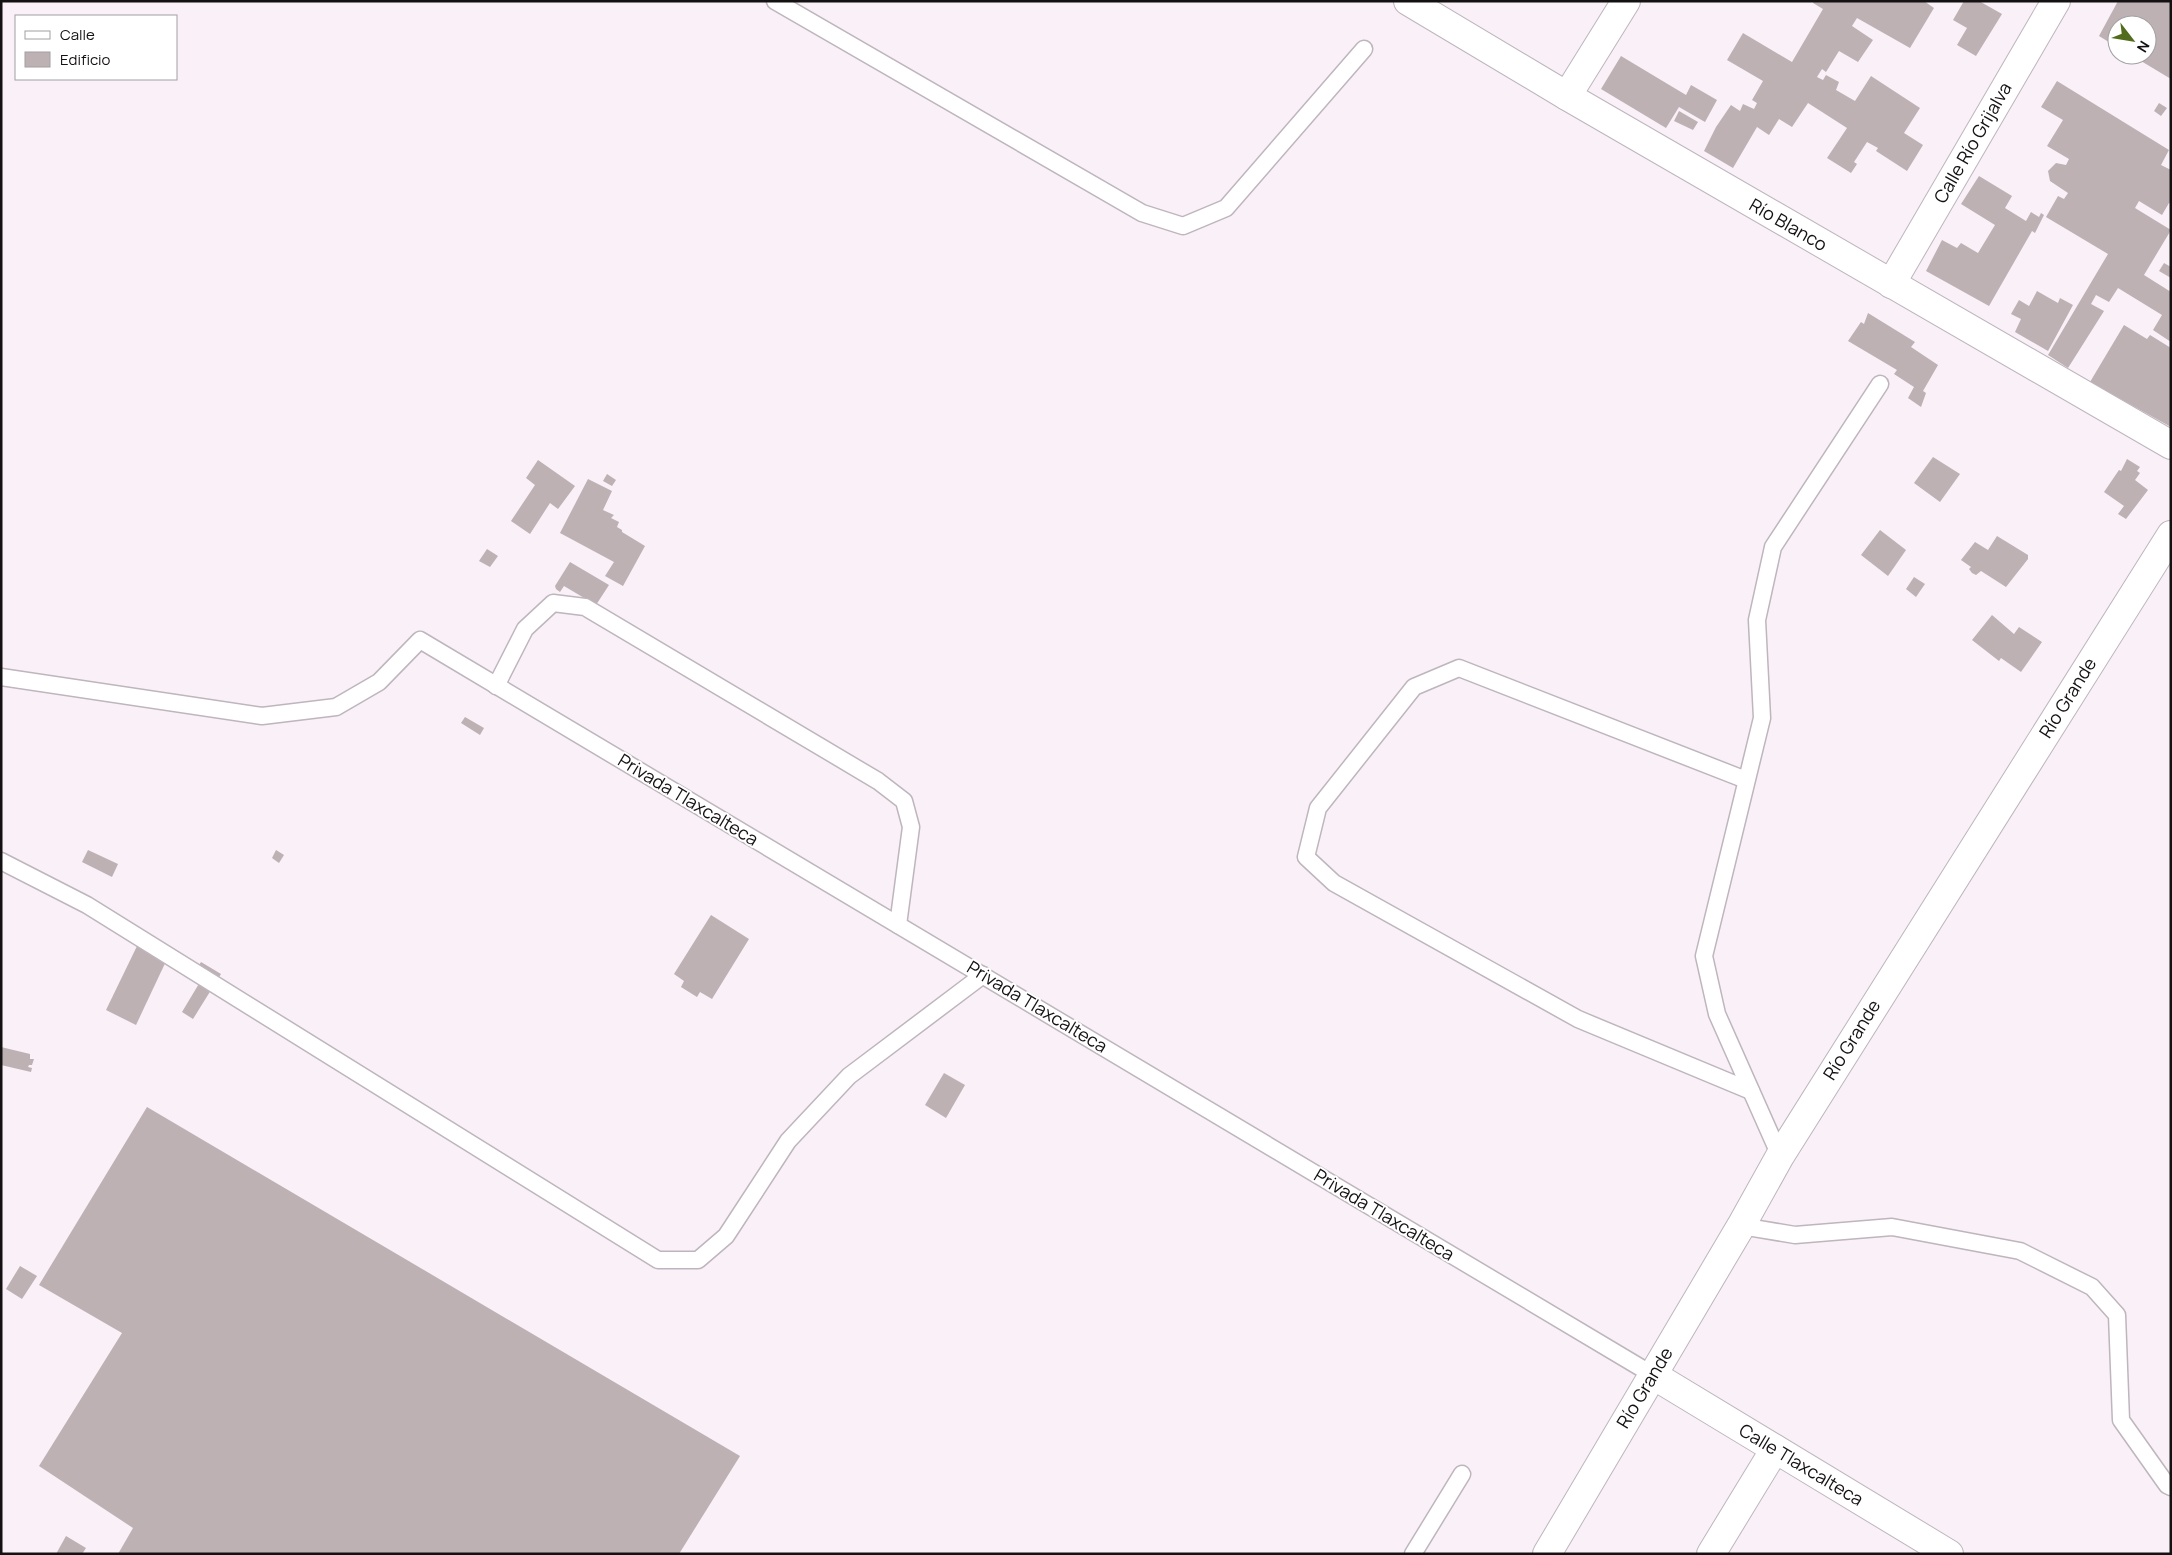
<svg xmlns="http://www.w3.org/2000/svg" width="2172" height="1555" font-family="Manrope,sans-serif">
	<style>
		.building { fill: #beb1b4 }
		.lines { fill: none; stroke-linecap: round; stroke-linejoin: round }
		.lane-casing { stroke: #beb5bd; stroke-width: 19 }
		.street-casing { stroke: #beb5bd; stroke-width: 30 }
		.secondary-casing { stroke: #beb5bd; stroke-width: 30 }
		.lane { stroke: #fff; stroke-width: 16 }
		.street { stroke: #fff; stroke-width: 28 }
		.secondary { stroke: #fff; stroke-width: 28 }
		.labels { text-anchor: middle; stroke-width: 4; stroke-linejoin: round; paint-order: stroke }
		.street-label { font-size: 18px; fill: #141113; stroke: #fff }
	</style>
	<rect width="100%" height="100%" fill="#f9f0f8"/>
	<g class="building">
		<polygon points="1814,1 1924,1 1934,8 1910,48 1857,18 1852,26 1873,40 1858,62 1839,51 1826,72 1822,69 1817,77 1823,80 1826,75 1839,82 1836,90 1855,101 1871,76 1920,108 1904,133 1923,145 1907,171 1876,151 1878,148 1867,142 1854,162 1857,164 1851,173 1827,158 1847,128 1808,103 1792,127 1779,119 1769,135 1757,127 1733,168 1704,151 1716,127 1731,105 1740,111 1743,104 1754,109 1757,103 1752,100 1763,81 1727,60 1743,33 1792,62 1823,9 1813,3"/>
		<polygon points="1964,1 1979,1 2002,14 1976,56 1957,45 1967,28 1953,20"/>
		<polygon points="2118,1 2171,1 2171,79 2131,55 2147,55 2147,25 2117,25 2117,47 2099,36"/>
		<polygon points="1621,56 1686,95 1691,85 1717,100 1705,122 1679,107 1666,128 1601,89"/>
		<polygon points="2057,81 2169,150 2161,165 2171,170 2171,203 2169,203 2162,215 2139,201 2135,208 2171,230 2144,275 2171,292 2171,342 2153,330 2162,315 2118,288 2109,302 2096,295 2091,304 2104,311 2068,368 2048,355 2108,254 2046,217 2058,196 2064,199 2068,193 2050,181 2048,171 2056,163 2066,165 2069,159 2047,146 2063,120 2041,107"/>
		<polygon points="2159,103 2167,108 2161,116 2154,111"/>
		<polygon points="1679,111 1698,122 1693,130 1674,121"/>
		<polygon points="1979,176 2012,196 2005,208 2026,221 2031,212 2039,217 2041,213 2044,215 2035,233 2032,231 1989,306 1926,271 1942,240 1957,248 1961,243 1978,253 1995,225 1961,204"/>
		<polygon points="2164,263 2171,267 2171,278 2159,271"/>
		<polygon points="2037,291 2058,303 2060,298 2073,305 2048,351 2015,332 2021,319 2011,314 2019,300 2029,306"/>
		<polygon points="1868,313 1915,342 1911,347 1938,365 1923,391 1926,393 1921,407 1908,398 1914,387 1894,374 1897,370 1848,341 1861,322 1864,324"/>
		<polygon points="2124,325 2147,339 2150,335 2171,348 2171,427 2090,382"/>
		<polygon points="1933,457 1960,474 1940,502 1914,483"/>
		<polygon points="2127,459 2140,467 2137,471 2140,473 2135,480 2148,490 2126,519 2118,514 2124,506 2104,492 2119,470 2121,471"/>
		<polygon points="538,460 575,486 558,509 550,503 530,534 511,521 535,485 526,478"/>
		<polygon points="607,474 616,480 612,486 603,481"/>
		<polygon points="588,479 612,491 603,510 614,515 611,518 619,522 617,527 622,530 622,532 645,546 623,586 605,576 614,562 560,533"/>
		<polygon points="1880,530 1906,550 1888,576 1861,555"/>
		<polygon points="1997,536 2028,555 2028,559 2006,587 1981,571 1976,575 1972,573 1969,569 1971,567 1961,560 1975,542 1988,550"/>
		<polygon points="487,549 498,556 490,567 479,561"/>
		<polygon points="570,562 609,585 596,605 564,586 560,592 556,589 555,586"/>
		<polygon points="1914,577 1925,584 1916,597 1906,589"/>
		<polygon points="1992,615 2014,634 2019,627 2042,642 2021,672 2001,658 1999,661 1972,640"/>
		<polygon points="465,717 484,728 480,735 461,723"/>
		<polygon points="88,850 118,864 112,877 82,862"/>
		<polygon points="276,850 284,855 279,863 272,858"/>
		<polygon points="711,915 749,939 712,999 700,992 697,997 681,987 684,981 674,974"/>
		<polygon points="138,944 168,957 136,1025 106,1010"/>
		<polygon points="201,962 221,974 193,1019 182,1012 200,982 192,976"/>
		<polygon points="1,1047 30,1054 30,1059 34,1059 32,1065 29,1065 28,1067 32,1068 31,1072 1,1065"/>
		<polygon points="944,1073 965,1085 946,1118 925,1105"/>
		<polygon points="147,1107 740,1456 679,1554 118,1554 133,1528 39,1466 122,1333 39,1285"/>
		<polygon points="20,1266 37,1276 22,1299 6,1289"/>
		<polygon points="66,1536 86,1548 82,1554 56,1554"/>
	</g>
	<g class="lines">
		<g class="lane-casing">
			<g id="lane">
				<polyline points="775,1 1142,213 1183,226 1226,208 1364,49"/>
				<polyline points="1,677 262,716 336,707 379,682 420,640 1653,1375"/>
				<polyline points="496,686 525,629 553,603 585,607 878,781 904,801 911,827 898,925"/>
				<polyline points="1746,780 1459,668 1414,687 1318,808 1306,857 1334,883 1578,1019 1751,1091"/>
				<polyline points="1,861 87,905 658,1260 698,1260 726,1236 788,1141 849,1076 983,975"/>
				<polyline points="1780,1156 1717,1014 1704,956 1762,718 1757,620 1773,547 1880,384"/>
				<polyline points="1741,1226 1795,1235 1892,1227 2020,1251 2092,1287 2117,1315 2121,1420 2167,1485 2171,1487"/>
				<polyline points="1413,1554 1462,1474"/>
			</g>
		</g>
		<g class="street-casing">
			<g id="street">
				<polyline points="1567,96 1626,1"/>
				<polyline points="1891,284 2056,1"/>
				<polyline points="1653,1375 1949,1554"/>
				<polyline points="1547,1554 1741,1226 1780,1156 2171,535"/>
				<polyline points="1711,1554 1775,1449"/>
			</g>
		</g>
		<g class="secondary-casing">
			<polyline id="secondary" points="1408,1 1567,96 2171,445"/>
		</g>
		<use href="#lane" class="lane"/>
		<use href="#street" class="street"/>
		<use href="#secondary" class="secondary"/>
	</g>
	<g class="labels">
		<g class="street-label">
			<text transform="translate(1973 143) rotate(-60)" y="6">Calle Río Grijalva</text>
			<text transform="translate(1788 225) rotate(30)" y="6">Río Blanco</text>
			<text transform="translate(2068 698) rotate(-58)" y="6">Río Grande</text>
			<text transform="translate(688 800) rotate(31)" y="6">Privada Tlaxcalteca</text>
			<text transform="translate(1037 1007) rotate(31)" y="6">Privada Tlaxcalteca</text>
			<text transform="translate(1852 1040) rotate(-58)" y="6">Río Grande</text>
			<text transform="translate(1384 1215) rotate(31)" y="6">Privada Tlaxcalteca</text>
			<text transform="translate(1645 1388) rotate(-59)" y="6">Río Grande</text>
			<text transform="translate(1801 1465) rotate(31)" y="6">Calle Tlaxcalteca</text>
		</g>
	</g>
	<rect width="2172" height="1555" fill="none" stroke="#141113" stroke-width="5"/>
	<rect x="15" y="15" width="162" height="65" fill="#ffffff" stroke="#a1a0a1"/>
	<rect x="25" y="31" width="25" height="8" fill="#ffffff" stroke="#a1a0a1"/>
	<text x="60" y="40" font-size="15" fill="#141113">Calle</text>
	<rect x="25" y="52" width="25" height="15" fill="#beb1b4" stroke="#a1a0a1"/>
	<text x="60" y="65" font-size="15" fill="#141113">Edificio</text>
	<g transform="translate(2132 40) rotate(121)"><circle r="24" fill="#ffffff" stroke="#a1a0a1"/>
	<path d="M0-4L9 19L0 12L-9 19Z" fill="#526c1e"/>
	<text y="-8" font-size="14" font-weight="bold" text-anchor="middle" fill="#141113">N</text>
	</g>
</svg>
